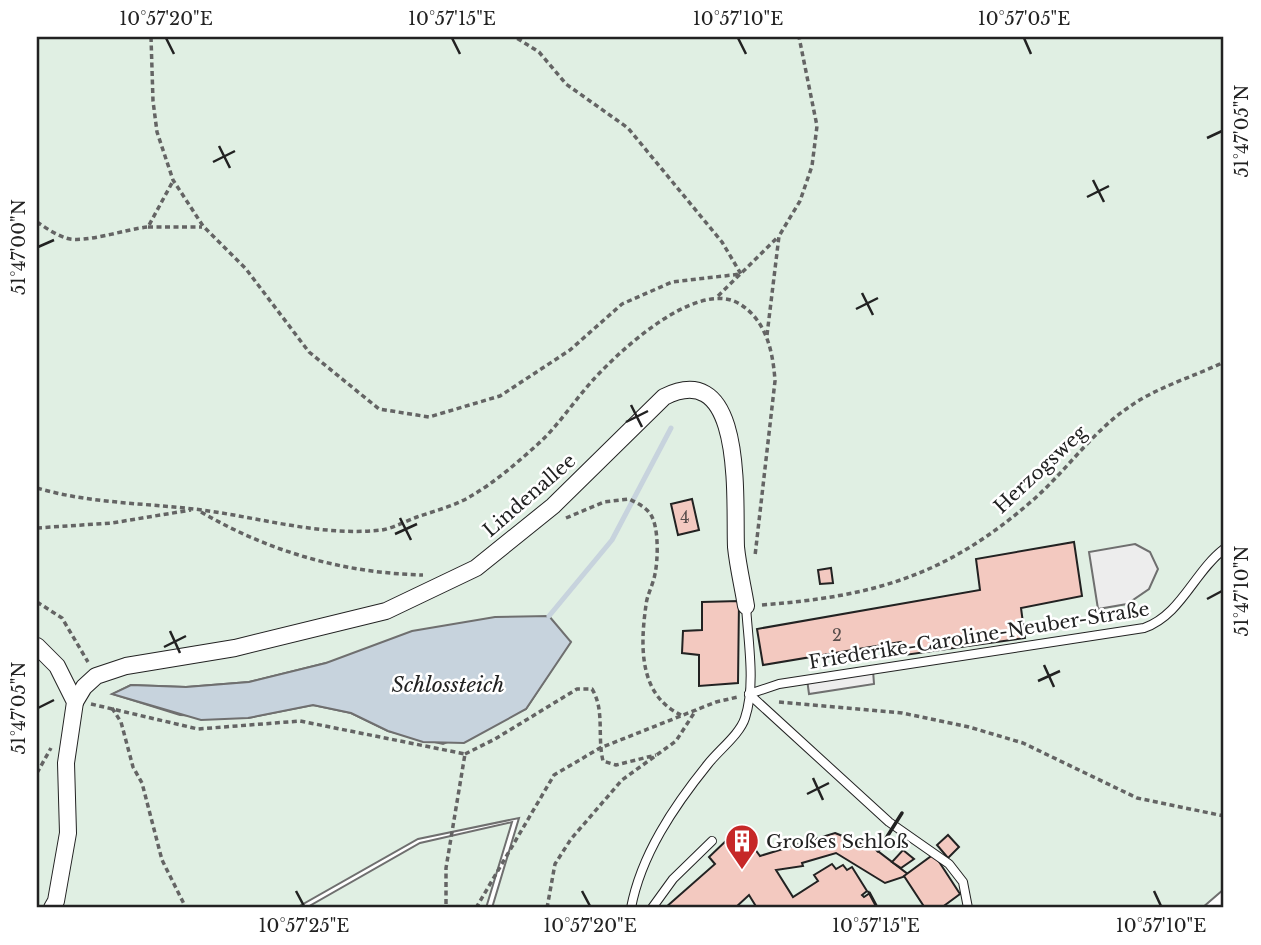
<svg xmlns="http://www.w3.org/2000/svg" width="1261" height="945" font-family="'Libre Baskerville',serif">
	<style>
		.green { fill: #e0efe3; stroke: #6f6f6f; stroke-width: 2; fill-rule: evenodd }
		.parking { fill: #ededed; stroke: #6f6f6f; stroke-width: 2 }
		.water { fill: #c7d3dd; stroke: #6f6f6f; stroke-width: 2 }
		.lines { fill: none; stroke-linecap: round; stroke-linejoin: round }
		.stream { stroke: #c7d3dd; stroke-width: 5 }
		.building { fill: #f3c9c0; stroke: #222; stroke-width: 2 }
		.lane-casing { stroke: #222; stroke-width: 10 }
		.street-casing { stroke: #222; stroke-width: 18 }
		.path { stroke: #646464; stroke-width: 3.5; stroke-dasharray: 5 3.5; stroke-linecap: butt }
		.lane { stroke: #fff; stroke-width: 8 }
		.street { stroke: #fff; stroke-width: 16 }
		.wall { stroke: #222; stroke-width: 3.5 }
		.ticks { fill: none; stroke: #222; stroke-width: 2.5 }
		.labels { text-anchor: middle; stroke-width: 5; stroke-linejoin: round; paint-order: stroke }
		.number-label { font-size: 16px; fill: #564c4a }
		.street-label { font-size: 19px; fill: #222; stroke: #fff }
		.poi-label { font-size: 19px; fill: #222; stroke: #fff; text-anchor: start }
		.water-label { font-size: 21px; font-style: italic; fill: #222; stroke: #fff }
		.neatline { fill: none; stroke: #222; stroke-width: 2.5 }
		.ticks-label { font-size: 18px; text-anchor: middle; fill: #222 }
	</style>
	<rect width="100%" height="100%" fill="#fff"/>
	<g class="green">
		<path d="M37 37H1224V889L1202 908H492L519 818 418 839 296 908H37ZM570 642 526 709 443 744 388 731 351 713 313 705 248 718 180 715 113 694 131 685 186 687 249 682 326 663Z"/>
		<polygon points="512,822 486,908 306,908 420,843"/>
	</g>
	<g class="parking">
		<polygon points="1135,544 1150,552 1158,569 1149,589 1127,604 1098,609 1089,552"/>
		<polygon points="873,670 874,684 809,694 807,679"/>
	</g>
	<polygon class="water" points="549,616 571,642 526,709 464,743 423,742 388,731 351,713 313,705 248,718 201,720 112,694 131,685 186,687 249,682 326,663 412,631 495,617"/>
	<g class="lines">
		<polyline class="stream" points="549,616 612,540 671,428"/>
	</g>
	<g class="building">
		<polygon points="692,499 699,530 678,535 671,504"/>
		<polygon points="1074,542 1082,596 1021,608 1025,638 905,655 901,642 763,665 757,629 980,590 976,559"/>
		<polygon points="831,568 833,583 820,584 818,570"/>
		<polygon points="739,601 738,683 699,686 699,655 682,653 683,631 702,630 702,602"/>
		<polygon points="835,833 875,849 909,875 885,883 836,853 802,863 803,866 776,870 793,897 818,881 814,875 832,864 836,869 843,865 847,870 852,867 867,891 862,895 864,897 870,893 878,908 757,908 749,895 735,908 665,908 715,864 709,857 729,838 736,846 740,843 743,846 749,841 760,856"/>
		<polygon points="948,835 959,847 948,858 937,845"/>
		<polygon points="903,850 914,859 901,868 892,862"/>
		<polygon points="934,854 960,894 941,908 925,908 904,876"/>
	</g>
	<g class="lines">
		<g class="lane-casing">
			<g id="lane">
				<path d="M749 694 779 684 1144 628C1181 615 1194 572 1224 549"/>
				<polyline points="749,694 889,822 949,864 963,882 968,908"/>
				<path d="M631 908C641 855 674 806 708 764 719 750 740 734 745 718 756 685 748 641 746 606"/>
				<polyline points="652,908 673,879 712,841"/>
			</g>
		</g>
		<g class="street-casing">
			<g id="street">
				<polyline points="37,646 57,666 75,702 66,763 68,833 56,901 52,908"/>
				<path d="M75 702 84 687 96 676 126 666 235 648 386 611 476 568 553 506 664 397C746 356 734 503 736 547 738 567 743 587 746 606"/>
			</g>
		</g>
		<g class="path">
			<polyline points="151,37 153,101 157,132 173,180 203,226 246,269 309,352 379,409 429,417 500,396 570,350 622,304 672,282 741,274 722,242 628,128 566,84 539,52 515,37"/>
			<path d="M37 222C46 228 56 235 66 238 84 244 126 229 148 227L173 181"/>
			<polyline points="148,227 202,227"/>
			<polyline points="718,296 777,238"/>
			<polyline points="767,335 779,236 800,201 812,166 817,126 799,37"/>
			<path d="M37 488C88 503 141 503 194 509 255 516 319 537 382 530 393 528 406 521 417 517 434 511 455 506 471 496 494 483 518 462 538 444 558 426 574 401 593 380 620 350 696 280 738 303 766 319 773 351 775 381L755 556"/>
			<path d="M201 512C270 552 343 573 423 575"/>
			<path d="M566 518 604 502 629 499C637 503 646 507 651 515 659 528 658 560 655 574 653 585 647 595 646 605 640 647 639 695 681 715"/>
			<polyline points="37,528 112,523 191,510"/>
			<polyline points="37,602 62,618 88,662"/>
			<path d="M762 605C875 596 946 576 1033 500 1067 470 1092 432 1129 407 1157 387 1193 377 1224 362"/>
			<polyline points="779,702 902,713 969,727 1023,743 1137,798 1224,816"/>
			<polyline points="91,704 198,729 300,721 465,754 446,868 446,908"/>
			<polyline points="112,708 121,722 133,767 142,783 162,860 186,908"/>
			<path d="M465 754 495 739 577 689H592C605 710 597 736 603 761L616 765 656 755"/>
			<polyline points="37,773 51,748"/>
			<polyline points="476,908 554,775 600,748 716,702 738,697"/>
			<polyline points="547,908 555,864 571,839 622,780 676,741 696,710"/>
		</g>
		<use href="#lane" class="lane"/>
		<use href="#street" class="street"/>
		<polyline class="wall" points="878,851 902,813"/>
	</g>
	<path class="ticks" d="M166 38 174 54M452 38 460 54M738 38 746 54M1024 38 1031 54M1207 138 1222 131M219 146 230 168M213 162 235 151M1093 180 1104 202M1087 197 1109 186M38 247 54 240M862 293 873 315M856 309 878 298M631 405 642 427M626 422 648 411M400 518 411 540M395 534 417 524M1207 599 1222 591M170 631 180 653M164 647 186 636M1044 665 1054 687M1038 681 1060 671M38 708 54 700M813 778 823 800M807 794 829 783M296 891 304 906M582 891 590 906M868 891 876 906M1154 891 1161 906"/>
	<defs>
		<g id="building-pin" transform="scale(1.75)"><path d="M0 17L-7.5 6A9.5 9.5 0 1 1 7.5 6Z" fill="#c62828" stroke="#fff"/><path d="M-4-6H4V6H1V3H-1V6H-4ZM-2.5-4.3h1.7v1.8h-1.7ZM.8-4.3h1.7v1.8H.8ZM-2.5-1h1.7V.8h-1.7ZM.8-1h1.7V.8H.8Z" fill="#fff"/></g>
	</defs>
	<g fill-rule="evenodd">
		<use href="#building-pin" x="742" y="841"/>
	</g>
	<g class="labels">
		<g class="number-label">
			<text x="685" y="523">4</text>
			<text x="837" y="641">2</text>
		</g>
		<g class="street-label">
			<text transform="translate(1040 469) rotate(-43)" y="7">Herzogsweg</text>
			<text transform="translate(529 495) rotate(-41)" y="7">Lindenallee</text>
			<text transform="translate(979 635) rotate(-9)" y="7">Friederike-Caroline-Neuber-Straße</text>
		</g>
		<g class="poi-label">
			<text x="766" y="848">Großes Schloß</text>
		</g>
		<g class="water-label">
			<text x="448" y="692">Schlossteich</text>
		</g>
	</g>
	<rect width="1261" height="945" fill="none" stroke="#ffffff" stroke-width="77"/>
	<rect x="38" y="38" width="1184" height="868" class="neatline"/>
	<g class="ticks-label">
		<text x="166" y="25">10°57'20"E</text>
		<text x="452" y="25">10°57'15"E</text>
		<text x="738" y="25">10°57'10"E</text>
		<text x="1024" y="25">10°57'05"E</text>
		<text transform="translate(1242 131) rotate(-90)" y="6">51°47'05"N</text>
		<text transform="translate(19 247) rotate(-90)" y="6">51°47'00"N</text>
		<text transform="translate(1242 591) rotate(-90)" y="6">51°47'10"N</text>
		<text transform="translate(19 708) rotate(-90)" y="6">51°47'05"N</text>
		<text x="304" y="932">10°57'25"E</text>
		<text x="590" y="932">10°57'20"E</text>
		<text x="876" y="932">10°57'15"E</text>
		<text x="1161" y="932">10°57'10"E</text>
	</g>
</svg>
